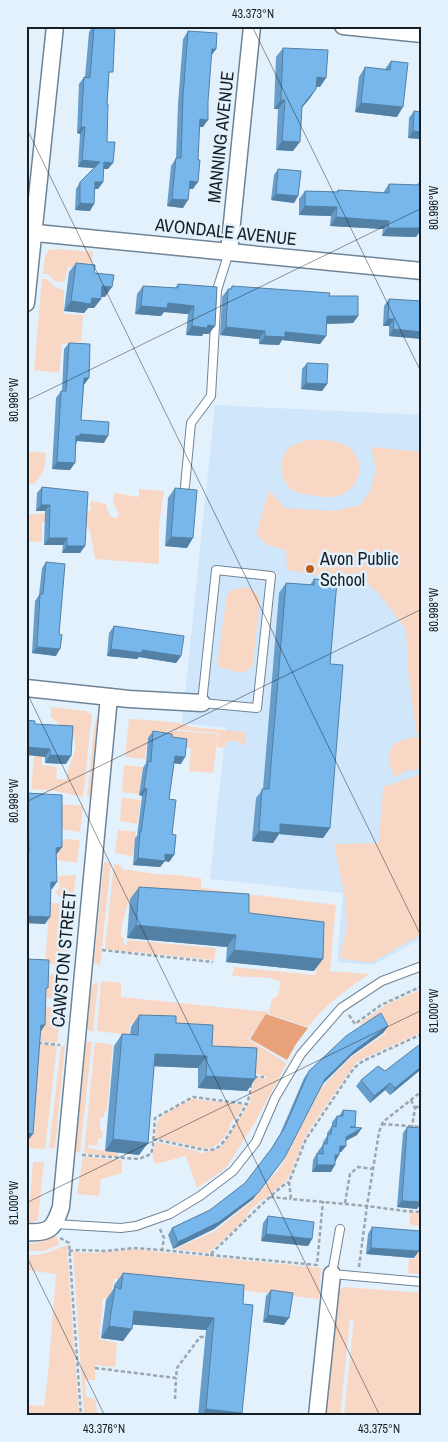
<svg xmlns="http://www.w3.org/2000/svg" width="448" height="1442" font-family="'Archivo Narrow',sans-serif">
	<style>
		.built { fill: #cfe6fb }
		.green { fill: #f9d7c5 }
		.forest { fill: #eaa27b }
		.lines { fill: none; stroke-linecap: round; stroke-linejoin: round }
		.lane-casing { stroke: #6f8497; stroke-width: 10 }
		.street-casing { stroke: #6f8497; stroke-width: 19 }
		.path { stroke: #9aa6b0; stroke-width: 2.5; stroke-dasharray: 4 2.5; stroke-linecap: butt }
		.lane { stroke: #fff; stroke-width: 8 }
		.street { stroke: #fff; stroke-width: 16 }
		.wall { fill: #669dcb }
		.shaded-wall { fill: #5380a5 }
		.building { fill: #77b7ec; stroke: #5380a5 }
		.ticks { fill: none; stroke: #161f26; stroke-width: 1; stroke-opacity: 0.45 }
		.poi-dot { fill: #bd5d1b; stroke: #e3f1fd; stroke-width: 2 }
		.labels { text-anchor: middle; stroke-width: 5; stroke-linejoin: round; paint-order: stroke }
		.street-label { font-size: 18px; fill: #161f26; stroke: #e3f1fd }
		.poi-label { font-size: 18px; fill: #161f26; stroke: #e3f1fd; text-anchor: start }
		.neatline { fill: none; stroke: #161f26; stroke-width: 2 }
		.ticks-label { font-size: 12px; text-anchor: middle; fill: #161f26 }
	</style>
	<rect width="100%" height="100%" fill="#e3f1fd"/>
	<polygon class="built" points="215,405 422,415 422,938 373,965 337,962 343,893 210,879 226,728 182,723"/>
	<g class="green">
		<polygon points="57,249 93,252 91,269 68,267 65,281 56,282 48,274 43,274 45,256 49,250"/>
		<polygon points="42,279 47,279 55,287 64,290 64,314 83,315 81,342 62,344 59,373 34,370"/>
		<path d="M309 440C320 440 333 439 343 444 367 455 364 485 341 495 332 499 320 496 310 495 298 494 288 490 283 478 282 474 282 470 282 466 281 449 294 443 309 440Z"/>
		<polygon points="371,447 422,452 422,738 420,737 422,739 422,755 420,758 418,770 408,770 395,777 389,764 390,752 394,744 408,738 420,737 417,734 414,716 408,670 406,629 378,593 356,573 336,578 287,570 286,550 268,545 256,535 269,490 285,508 334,511 360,505 370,492 376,469"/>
		<polygon points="26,451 46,453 44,470 35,484 26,483"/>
		<polygon points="139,489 164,491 159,525 159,564 95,559 90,531 83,523 42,522 42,542 26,541 26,491 29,515 46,513 85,513 91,510 90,504 92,501 106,504 107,509 111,517 117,518 119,514 113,503 114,493 139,497"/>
		<polygon points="242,588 250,588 260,598 253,664 250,669 241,673 222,668 218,665 218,660 227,594 234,589"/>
		<path d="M51 707 86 711 92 715 83 797 56 791 31 789 35 749 42 751V765L57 767 56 779 66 780C67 776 68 771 69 767 75 750 79 749 71 730L61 726 51 717Z"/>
		<polygon points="97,717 99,722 98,730 91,797 87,797 94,729"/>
		<path d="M129 719C144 720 180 721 192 727L244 732 246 734V747C240 741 233 739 225 743V747L217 748 219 733 167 729V730L218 734 213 773 189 771 191 748 184 747 167 739 148 737 145 759 125 757Z"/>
		<polygon points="124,765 143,767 139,794 122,792"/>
		<polygon points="422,774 422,934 371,963 339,958 347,928 345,897 334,844 379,843 383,787"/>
		<polygon points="122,798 141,800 137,824 120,821"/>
		<polygon points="61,804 83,806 80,832 59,829"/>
		<polygon points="118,830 136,832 133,856 115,853"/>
		<polygon points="64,839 80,840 77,863 57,860 57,841 62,843"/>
		<polygon points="104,862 111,863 100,966 94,962"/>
		<path d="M114 864 121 865 122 869 162 875 166 874 201 878V888L336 905 330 971 370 974C347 989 325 1005 308 1027L269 1014 272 999 278 996 281 981 273 980V978L232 976 234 967 316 975 320 934 132 899 127 906 121 929V937L124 939V944L127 945V940L216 948 214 960 105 949Z"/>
		<polygon points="76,875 73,897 59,896 55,893 60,888 58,876"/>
		<polygon points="50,903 72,904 65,966 45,963"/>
		<polygon points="53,974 64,976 62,1001 43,997 49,976"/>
		<path d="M101 981 121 983V997L269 1012 248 1039 285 1062 286 1065 254 1124 226 1168 197 1188 186 1156 156 1164C150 1157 154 1150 156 1142L198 1151 203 1154 205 1152 219 1149 230 1134 250 1102 254 1078 266 1079V1076L253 1073 168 1027 132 1024 130 1025 129 1035 97 1031Z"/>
		<polygon points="98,982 93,1032 87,1030 91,990 91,986"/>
		<polygon points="422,989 422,1032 358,1061 352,1068 307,1133 288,1179 267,1197 261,1201 251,1209 245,1219 211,1251 207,1253 175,1249 215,1231 252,1201 281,1166 321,1088 350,1058 386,1033 376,1019 363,1027 360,1023 387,1004"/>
		<polygon points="41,1006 62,1008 57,1043 37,1041"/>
		<polygon points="85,1042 92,1042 80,1153 73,1151"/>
		<polygon points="95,1042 113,1045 107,1110 104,1112 104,1117 100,1118 100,1129 103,1132 102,1138 99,1138 97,1146 88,1145 88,1148 118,1153 118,1157 84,1153"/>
		<polygon points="37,1044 57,1046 45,1149 26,1148"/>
		<polygon points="61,1046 65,1046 55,1148 49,1149"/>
		<path d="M193 1099 244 1105 235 1120 233 1119 229 1126 230 1128C223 1139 219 1146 207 1149L156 1138C156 1133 156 1126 158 1121 161 1114 185 1103 193 1099Z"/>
		<polygon points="83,1157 122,1160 122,1173 101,1179 99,1196 77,1194"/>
		<polygon points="33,1162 44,1162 38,1219 37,1221 26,1223 26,1202 30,1201"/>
		<polygon points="410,1212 422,1213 422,1272 420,1274 408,1273 409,1259 416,1259 419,1226 410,1225"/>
		<path d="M53 1235 57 1237 59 1244 58 1245 44 1251H26V1243C37 1244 44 1242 53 1235Z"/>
		<path d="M64 1246H67L79 1416H28L29 1405 44 1406 48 1375 56 1274 26 1270V1255C42 1256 50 1252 64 1246Z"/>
		<polygon points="132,1249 321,1268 319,1299 166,1282 114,1279 111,1298 103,1298 99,1339 117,1343 115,1367 95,1365 95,1380 85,1380 86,1396 96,1400 97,1416 84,1416 73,1252 96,1253"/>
		<polygon points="345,1287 422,1293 422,1416 344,1416 354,1319 350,1320 340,1416 324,1416 338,1290"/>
	</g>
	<polygon class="forest" points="266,1014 308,1028 296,1044 287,1060 250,1039"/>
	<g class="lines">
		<g class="lane-casing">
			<g id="lane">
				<polyline points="185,486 191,423 211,396 217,290 229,252"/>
				<polygon points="216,570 271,576 257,708 202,703"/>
				<polyline points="55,1224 121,1228 136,1226 170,1214 200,1196 233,1171 256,1142 275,1098 301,1054 341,1008 382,981 422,966"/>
				<polyline points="340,1229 332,1274 422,1282"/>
			</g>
		</g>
		<g class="street-casing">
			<g id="street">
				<polyline points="343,26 422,34"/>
				<polyline points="26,232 422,271"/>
				<polyline points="229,252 252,26"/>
				<polyline points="26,303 55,26"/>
				<polyline points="26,688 129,699 202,703"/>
				<path d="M26 1232C50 1234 54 1228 61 1207L109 697"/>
				<polyline points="317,1416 332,1274"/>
			</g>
		</g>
		<g class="path">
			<polyline points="102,950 213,962"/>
			<polyline points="349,1015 355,1024 381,1005 422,986"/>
			<polyline points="422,1034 363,1061 354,1068 306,1139 289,1182 291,1199 367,1206 379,1132 383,1122 422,1091"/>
			<polyline points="38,1043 60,1045"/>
			<polyline points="254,1077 264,1077"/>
			<polyline points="411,1100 415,1108 412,1127"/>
			<polyline points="415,1108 422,1105"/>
			<polyline points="382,1124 422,1127"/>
			<path d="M153 1139 205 1150C209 1150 214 1150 217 1148 227 1142 240 1114 247 1104"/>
			<polyline points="82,1155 139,1159 151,1154 153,1146 155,1118 193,1097 247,1104 250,1093 251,1083"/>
			<polyline points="270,1197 291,1199"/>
			<polyline points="345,1203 350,1174 358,1167 374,1169"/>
			<polyline points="160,1229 164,1238 162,1250"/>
			<polyline points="60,1238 69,1243 81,1416"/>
			<polyline points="69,1251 80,1250 106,1251 133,1248 162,1250 210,1255 260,1206 281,1187 289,1182"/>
			<polyline points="210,1255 317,1265 323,1201"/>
			<polyline points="359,1267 367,1206 405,1211 422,1212"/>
			<polyline points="95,1368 176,1378 177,1368 200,1337 205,1337"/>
			<polyline points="175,1399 176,1378"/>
		</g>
		<use href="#lane" class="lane"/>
		<use href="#street" class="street"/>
	</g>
	<g class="wall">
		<polygon points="93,26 102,26 109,78 107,104 107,142 108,169 103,169 103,182 98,189 95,189 90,211 75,210 76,189 80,182 94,168 78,167 80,134 77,133 79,84 84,77 85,77 89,32"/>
		<polygon points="188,31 216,49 211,56 203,127 199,127 193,189 189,189 183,208 167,206 171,166 176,158 178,104 183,39"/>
		<polygon points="283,48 320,87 316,87 316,89 310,98 302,108 293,151 276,150 278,109 274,109 276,57"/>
		<polygon points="391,61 397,117 355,112 359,77 365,67 385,69"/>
		<polygon points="414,111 422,139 408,138 409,118"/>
		<polygon points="278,169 298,196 294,203 271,200 274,175"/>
		<polygon points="421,179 422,228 416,237 382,236 383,229 330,226 331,216 299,215 299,199 305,191 336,192 338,190 383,193 389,184 417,185"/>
		<polygon points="76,263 94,273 105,297 101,297 101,299 94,308 88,308 84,313 64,311 69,272"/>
		<polygon points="178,284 217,287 209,334 203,334 202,336 186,335 188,314 164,312 161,316 135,314 137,294 143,286 175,288"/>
		<polygon points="232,286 358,316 353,323 327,324 326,336 320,344 282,340 279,345 259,344 259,339 220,335 222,297 228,289 230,289"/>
		<polygon points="389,299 422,301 422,339 389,336 389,326 383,326 384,306"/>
		<polygon points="69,343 84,385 81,420 104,443 77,441 70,470 52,469 56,398 61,391 62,391 64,349"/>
		<polygon points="307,363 327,384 322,391 301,389 302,369"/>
		<polygon points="42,487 85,546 80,553 62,553 63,545 44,545 45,511 36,511 37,493"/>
		<polygon points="175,488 187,548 165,546 168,498"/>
		<polygon points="46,562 56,656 32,653 35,601 39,595 42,568"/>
		<polygon points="314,579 330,664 330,828 323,838 279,834 273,843 252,841 256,798 263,789 279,593 286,583 310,585"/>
		<polygon points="114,626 181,656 176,663 139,657 137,659 107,656 109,633"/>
		<polygon points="35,724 66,764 45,763 45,757"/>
		<polygon points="153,731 172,737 181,764 174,763 169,799 174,855 169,862 165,861 160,867 133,865 135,838 137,836 142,796 139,795 143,768 146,763 148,738"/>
		<polygon points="26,793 62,847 56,854 52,889 51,889 45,924 26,923"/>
		<polygon points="139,887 249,913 314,971 226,962 227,947 127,938 130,899"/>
		<polygon points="139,1015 176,1023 212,1046 255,1079 247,1091 198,1088 198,1068 154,1066 139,1155 105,1151 114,1046 122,1034 130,1035 131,1027"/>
		<polygon points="388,1026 383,1033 351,1056 323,1084 253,1199 214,1229 173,1249 168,1235 172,1228 210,1210 245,1183 269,1152 280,1134 304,1078 309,1071"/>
		<polygon points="422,1047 422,1075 419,1071 390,1095 385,1090 370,1103 356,1086 361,1080 385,1071"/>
		<polygon points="343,1110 354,1128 357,1135 346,1141 346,1146 341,1152 339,1152 339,1155 335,1161 331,1172 312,1172 313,1160 317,1153 318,1153 318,1151 323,1145 323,1142 327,1136 327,1133 332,1126 332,1122 337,1116 339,1116"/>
		<polygon points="407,1127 417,1209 397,1207 403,1133"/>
		<polygon points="268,1216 312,1239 308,1246 261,1241 263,1223"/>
		<polygon points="372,1227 414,1258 366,1254 368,1234"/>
		<polygon points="123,1273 243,1304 240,1416 198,1416 206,1330 132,1324 123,1341 101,1338 106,1300 114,1288 114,1285"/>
		<polygon points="271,1290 284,1325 263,1322 266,1296"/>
	</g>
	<g class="shaded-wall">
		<polygon points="212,49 216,49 210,57"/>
		<polygon points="317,77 326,78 320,87 310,86"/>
		<polygon points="316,89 310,98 295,115 302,106"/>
		<polygon points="281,100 285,100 278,109 274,109"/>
		<polygon points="361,103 403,107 397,117 355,112"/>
		<polygon points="200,119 208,120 203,127 194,127"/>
		<polygon points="81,127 85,127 80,134 77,133"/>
		<polygon points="413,131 422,132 422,139 408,138"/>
		<polygon points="282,141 300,142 293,151 276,150"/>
		<polygon points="82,160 100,162 96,168 78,167"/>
		<polygon points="104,162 113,163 108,169 99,169"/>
		<polygon points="190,181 198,182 193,189 185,188"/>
		<polygon points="95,182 103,182 98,189 90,189"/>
		<polygon points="276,194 298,196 294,203 271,200"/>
		<polygon points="172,199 188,200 183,208 167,206"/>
		<polygon points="80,203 94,204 90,211 75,210"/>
		<polygon points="305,206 337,207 331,216 299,215"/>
		<polygon points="336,217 389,221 383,229 330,226"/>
		<polygon points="388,228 422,228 416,237 382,236"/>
		<polygon points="102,286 112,287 105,297 95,296"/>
		<polygon points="92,298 101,299 94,308 88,308 84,313 64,311 71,301"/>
		<polygon points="168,303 194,306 188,314 164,312 161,316 135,314 141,306"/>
		<polygon points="327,316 358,316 353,323 322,324"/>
		<polygon points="388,319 394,319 389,326 383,326"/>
		<polygon points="208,325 215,326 209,334 203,334 202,336 186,335 192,326"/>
		<polygon points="226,327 265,331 259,339 220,335"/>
		<polygon points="393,329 422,332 422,339 389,336"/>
		<polygon points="285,332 326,336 320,344 282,340 279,345 259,344 265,336"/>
		<polygon points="84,378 89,378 84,385"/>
		<polygon points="306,383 327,384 322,391 301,389"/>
		<polygon points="80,434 108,436 104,443 77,441 76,443 76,436"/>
		<polygon points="57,462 75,463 70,470 52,469"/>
		<polygon points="41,505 50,505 45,511 36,511"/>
		<polygon points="171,537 193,538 187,548 165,546"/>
		<polygon points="49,538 67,538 63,545 44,545"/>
		<polygon points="67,546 85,546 80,553 62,553"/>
		<polygon points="37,647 60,649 56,656 32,653"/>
		<polygon points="111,649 142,650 181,656 176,663 139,657 137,659 107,656"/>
		<polygon points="26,747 50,749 45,757 26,755"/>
		<polygon points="50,755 71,756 66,764 45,763"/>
		<polygon points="175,756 185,757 181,764 170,763"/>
		<polygon points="144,788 147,789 142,796 139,795"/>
		<polygon points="280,824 330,828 323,838 279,834 273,843 252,841 259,831"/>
		<polygon points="62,847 57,854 51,854 56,848"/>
		<polygon points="165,854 174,855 169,862 165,861 160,867 133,865 138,858"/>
		<polygon points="51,882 57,882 52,889 47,889"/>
		<polygon points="26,916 50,917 45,924 26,923"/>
		<polygon points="136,925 236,935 227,947 127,938"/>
		<polygon points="234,950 323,959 314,971 226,962"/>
		<polygon points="41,1025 45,1025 38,1036"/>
		<polygon points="388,1026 383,1033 351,1056 320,1086 325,1079 355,1050"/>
		<polygon points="155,1054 207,1056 198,1068 146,1066"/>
		<polygon points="422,1066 419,1071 390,1095 395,1088"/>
		<polygon points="206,1076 255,1079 247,1091 198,1088"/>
		<polygon points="390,1083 385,1090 370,1103 374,1096"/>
		<polygon points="362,1128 357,1135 341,1143 346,1137"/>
		<polygon points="26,1133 33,1134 26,1143"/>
		<polygon points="113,1139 148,1143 139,1155 105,1151"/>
		<polygon points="340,1146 346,1146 341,1152 335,1152"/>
		<polygon points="335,1155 339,1155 335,1162"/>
		<polygon points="280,1163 253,1199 214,1229 173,1249 178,1242"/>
		<polygon points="317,1165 335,1165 331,1172 312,1172"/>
		<polygon points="402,1201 422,1202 417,1209 397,1207"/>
		<polygon points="266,1234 312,1239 308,1246 261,1241"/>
		<polygon points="371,1248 419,1251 414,1258 366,1254"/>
		<polygon points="134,1311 214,1318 206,1330 125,1324"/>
		<polygon points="268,1315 289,1318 284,1325 263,1322"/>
		<polygon points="109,1326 132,1329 123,1341 101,1338"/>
		<polygon points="206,1409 242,1413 240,1416 201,1416"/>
	</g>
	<g class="building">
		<polygon points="94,26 115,27 113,72 109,72 107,104 108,104 107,142 115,142 113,163 104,162 103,182 95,182 94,204 80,203 80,182 100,162 82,160 85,127 81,127 84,77 90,78"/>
		<polygon points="188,31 217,33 216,49 212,49 208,101 208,120 200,119 198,160 200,160 198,182 190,181 188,200 172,199 176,158 181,158 183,96"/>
		<polygon points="283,48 328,50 326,78 317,77 316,89 302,106 300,142 282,141 285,100 281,100"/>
		<polygon points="391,61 408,63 403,107 361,103 365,67 390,70"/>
		<polygon points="414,111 422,112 422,132 413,131"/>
		<polygon points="278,169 301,171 298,196 276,194"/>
		<polygon points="421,179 422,179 422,228 388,228 389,221 336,217 337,207 305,206 305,191 338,192 338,190 389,193 389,184 421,185"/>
		<polygon points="76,263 95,265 94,273 114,275 112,287 102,286 101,299 92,298 91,304 71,301"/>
		<polygon points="178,284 217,287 215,326 208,325 207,328 192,326 194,306 168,303 167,308 141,306 143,286 178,288"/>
		<polygon points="232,286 330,293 329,296 358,296 358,316 327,316 326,336 285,332 285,337 265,336 265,331 226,327 228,289 232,289"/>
		<polygon points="389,299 422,301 422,332 393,329 394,319 388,319"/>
		<polygon points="69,343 90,344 89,378 84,378 81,420 109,422 108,436 80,434 80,436 76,436 75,463 57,462 61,391 66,391"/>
		<polygon points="307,363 328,364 327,384 306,383"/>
		<polygon points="42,487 88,492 85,546 67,546 67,538 49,538 50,505 41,505"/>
		<polygon points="175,488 197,490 193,538 171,537"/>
		<polygon points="46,562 65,564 59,634 62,635 60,649 37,647 40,594 43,594"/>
		<polygon points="314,579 337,581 330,664 343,665 330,828 280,824 280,833 259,831 262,789 269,789 286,583 314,585"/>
		<polygon points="114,626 184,636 181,656 142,650 142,653 111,649"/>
		<polygon points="26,720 35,721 35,724 73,726 71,756 50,755 50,749 26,747"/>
		<polygon points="153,731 172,734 172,737 187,739 185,757 175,756 169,799 176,800 172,834 176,835 174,855 165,854 165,861 138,858 140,832 141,832 147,789 144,788 148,761 151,762"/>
		<polygon points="26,793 62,795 62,847 56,848 57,882 51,882 50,917 26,916 26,853 29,853 28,816 26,816"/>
		<polygon points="139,887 249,894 249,913 324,922 323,959 234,950 236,935 136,925"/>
		<polygon points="26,959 49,960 48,988 46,988 45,1025 41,1025 33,1134 26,1133"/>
		<polygon points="381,1013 388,1026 355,1050 325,1079 285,1157 258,1193 219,1222 178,1242 172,1228 210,1210 245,1183 272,1148 285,1127 309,1071 346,1036"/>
		<polygon points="139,1015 176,1016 176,1023 213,1025 212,1046 257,1048 255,1079 206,1076 207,1056 155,1054 148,1143 113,1139 122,1034 138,1035"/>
		<polygon points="419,1045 422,1047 422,1066 395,1088 390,1083 374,1096 361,1080 378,1066 385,1071"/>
		<polygon points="343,1110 356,1111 355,1127 350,1127 362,1128 346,1137 346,1146 340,1146 339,1155 335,1155 335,1165 317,1165 317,1153 323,1154 323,1144 327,1144 328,1135 331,1134 332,1126 336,1127 337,1116 343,1116"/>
		<polygon points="407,1127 422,1128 422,1202 402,1201"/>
		<polygon points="268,1216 314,1222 312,1239 266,1234"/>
		<polygon points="372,1227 420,1231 419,1251 371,1248"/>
		<polygon points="123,1273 244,1285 243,1304 253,1305 242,1413 206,1409 214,1318 134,1311 132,1329 109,1326 115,1287 121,1289"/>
		<polygon points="271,1290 293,1293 289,1318 268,1315"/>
	</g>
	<path class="ticks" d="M252 26 422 374M26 127 422 938M26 401 422 208M26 691 380 1416M26 802 422 609M26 1203 422 1010M26 1255 105 1416M413 1416 422 1412"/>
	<circle class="poi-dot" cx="310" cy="569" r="5"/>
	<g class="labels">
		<g class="street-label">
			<text transform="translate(221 137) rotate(-84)" y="6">MANNING AVENUE</text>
			<text transform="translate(226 232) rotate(6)" y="6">AVONDALE AVENUE</text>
			<text transform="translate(64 959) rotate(-85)" y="6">CAWSTON STREET</text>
		</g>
		<g class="poi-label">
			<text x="320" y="565">Avon Public<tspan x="320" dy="21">School</tspan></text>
		</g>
	</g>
	<rect width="448" height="1442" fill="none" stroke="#e3f1fd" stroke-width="55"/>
	<rect x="28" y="28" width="392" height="1386" class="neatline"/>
	<g class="ticks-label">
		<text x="253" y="18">43.373°N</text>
		<text transform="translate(434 208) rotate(-90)" y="4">80.996°W</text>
		<text transform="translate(14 400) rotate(-90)" y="4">80.996°W</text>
		<text transform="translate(434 610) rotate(-90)" y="4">80.998°W</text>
		<text transform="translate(14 801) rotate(-90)" y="4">80.998°W</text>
		<text transform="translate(434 1011) rotate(-90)" y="4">81.000°W</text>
		<text transform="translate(14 1203) rotate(-90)" y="4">81.000°W</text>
		<text x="104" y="1433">43.376°N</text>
		<text x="379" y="1433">43.375°N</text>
	</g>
</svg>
